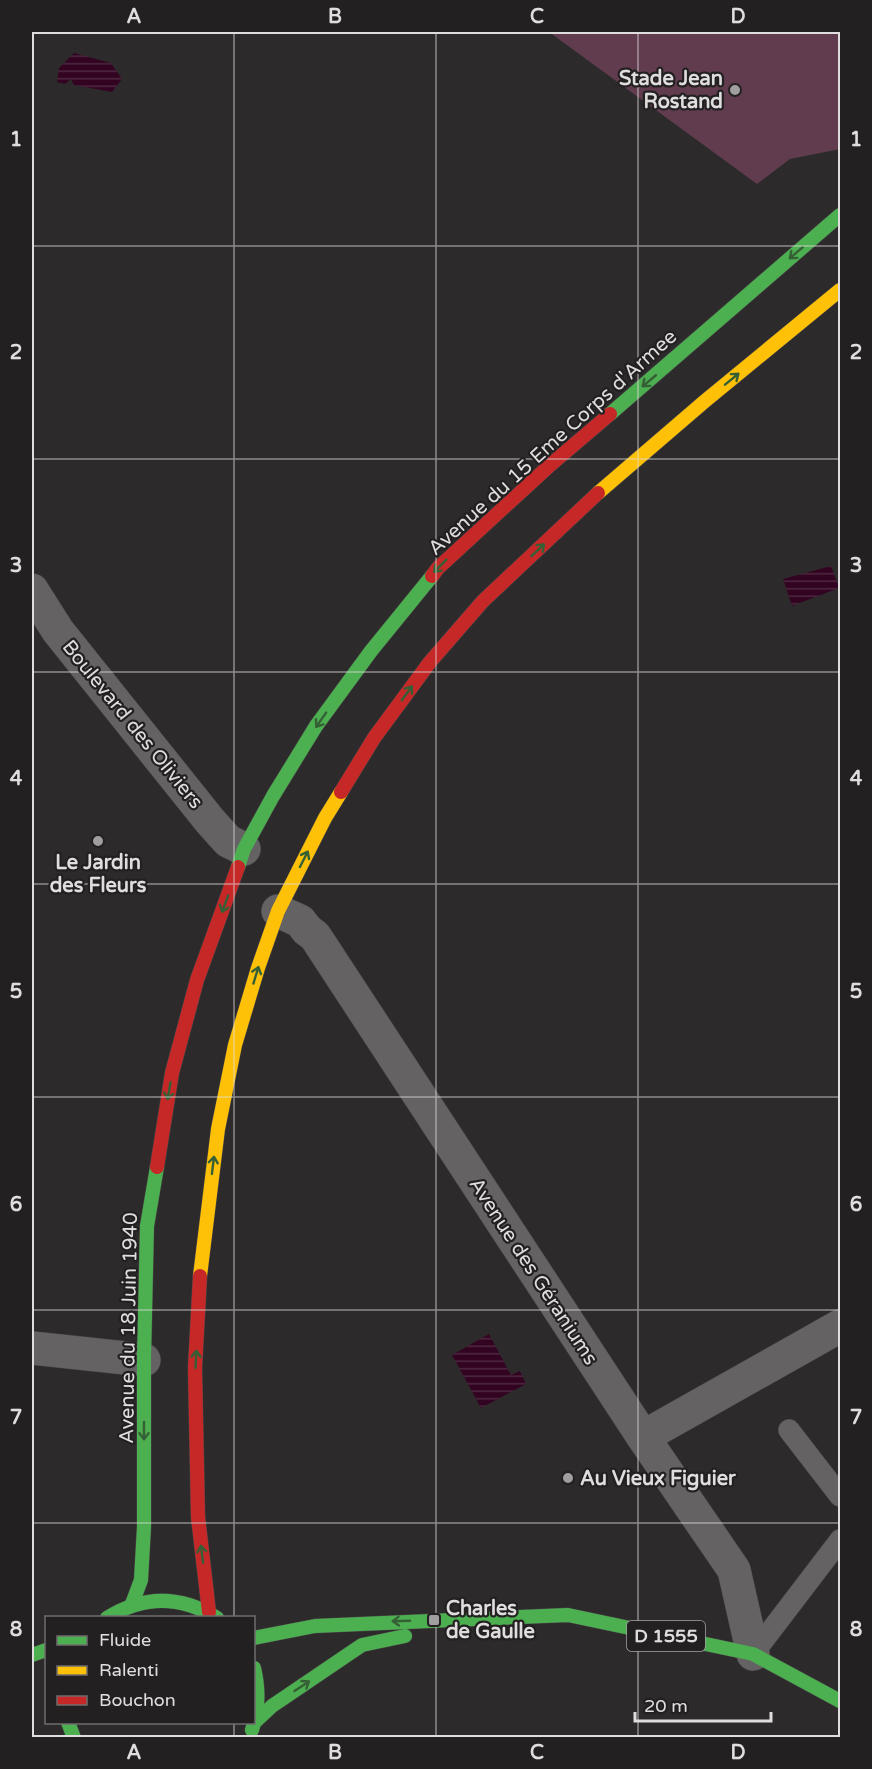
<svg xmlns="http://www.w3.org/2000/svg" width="872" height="1769" font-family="'Varela Round',sans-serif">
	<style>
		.pitch { fill: #603c4e }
		.water { fill: url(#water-rules) }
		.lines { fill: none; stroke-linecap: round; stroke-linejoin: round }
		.lane-casing { stroke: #494748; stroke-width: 22 }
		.street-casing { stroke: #494748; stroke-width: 34 }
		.fast-casing { stroke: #494748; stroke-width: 15 }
		.slow-casing { stroke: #494748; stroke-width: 15 }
		.jam-casing { stroke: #494748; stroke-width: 15 }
		.lane { stroke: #646263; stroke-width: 21 }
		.street { stroke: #646263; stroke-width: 33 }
		.fast { stroke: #4caf50; stroke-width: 14 }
		.slow { stroke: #ffc107; stroke-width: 14 }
		.jam { stroke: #c62828; stroke-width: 14 }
		.oneway { stroke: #356036 }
		.grid { fill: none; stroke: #e0ddde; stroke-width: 1.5; stroke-opacity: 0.55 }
		.poi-dot { fill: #a19e9f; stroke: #232021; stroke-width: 2 }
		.labels { text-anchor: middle; stroke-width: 4.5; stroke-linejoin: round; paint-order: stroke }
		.shield { fill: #232021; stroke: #a7a4a5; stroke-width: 1.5 }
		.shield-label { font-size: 18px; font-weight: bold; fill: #e0ddde }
		.poi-label { font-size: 20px; font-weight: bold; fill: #e0ddde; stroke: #232021; text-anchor: start }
		.street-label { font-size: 20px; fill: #e0ddde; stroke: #232021 }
		.neatline { fill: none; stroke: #e0ddde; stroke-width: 2 }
		.grid-label { font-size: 20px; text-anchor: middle; font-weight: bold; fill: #e0ddde }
	</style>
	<defs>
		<pattern id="water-rules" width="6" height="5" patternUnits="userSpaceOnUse" patternTransform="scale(1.5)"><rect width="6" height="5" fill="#320421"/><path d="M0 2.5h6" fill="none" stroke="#4f2841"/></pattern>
	</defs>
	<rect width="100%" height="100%" fill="#2c2a2b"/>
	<polygon class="pitch" points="549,32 840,32 840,149 790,159 757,184"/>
	<g class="water">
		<polygon points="74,53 111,63 122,79 112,92 74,85 71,79 65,84 57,82 59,68"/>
		<polygon points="831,566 839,588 792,606 783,579"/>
		<polygon points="489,1334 511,1375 520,1371 526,1384 481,1408 452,1355"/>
	</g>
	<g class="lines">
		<g class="lane-casing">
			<g id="lane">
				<polyline points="789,1430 840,1496"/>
				<polyline points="753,1654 840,1540"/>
			</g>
		</g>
		<g class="street-casing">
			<g id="street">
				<polyline points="32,590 58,631 210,821 228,841 244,849"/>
				<polyline points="278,911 300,921 307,930 315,936 643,1437 734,1570 753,1654"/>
				<polyline points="32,1348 144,1360"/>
				<polyline points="643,1437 840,1326"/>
			</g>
		</g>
		<g class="fast-casing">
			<g id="fast">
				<polyline points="610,414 840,215"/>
				<polyline points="238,867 244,849 273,796 316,726 371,651 432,576"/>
				<polyline points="132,1604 141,1580 144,1527 144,1360 147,1226 157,1167"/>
				<path d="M107 1618C144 1595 180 1595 217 1618"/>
				<polyline points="254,1638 315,1626 568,1615 753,1654 840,1701"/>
				<polyline points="32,1655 46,1650"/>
				<polyline points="256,1721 272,1706 362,1645 405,1636"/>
				<polyline points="68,1722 74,1738"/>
				<path d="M252 1730C259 1709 259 1689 254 1668"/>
			</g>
		</g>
		<g class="slow-casing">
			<g id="slow">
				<polyline points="598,493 705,401 840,290"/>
				<polyline points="200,1276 218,1129 235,1045 258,968 278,911 325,818 341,792"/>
			</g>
		</g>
		<g class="jam-casing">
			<g id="jam">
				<polyline points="432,576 438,568 549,466 610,414"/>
				<polyline points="341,792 374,738 430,662 483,601 598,493"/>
				<polyline points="157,1167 172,1073 197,980 238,867"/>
				<polyline points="200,1276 195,1368 198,1517 209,1612"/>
			</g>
		</g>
		<use href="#lane" class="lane"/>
		<use href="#street" class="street"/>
		<use href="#fast" class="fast"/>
		<use href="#slow" class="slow"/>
		<use href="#jam" class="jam"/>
	</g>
	<defs><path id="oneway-shaft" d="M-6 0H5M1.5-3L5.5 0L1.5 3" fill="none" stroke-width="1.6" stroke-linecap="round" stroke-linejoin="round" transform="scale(1.5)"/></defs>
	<g class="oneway">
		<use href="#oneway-shaft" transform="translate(796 253) rotate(139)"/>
		<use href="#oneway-shaft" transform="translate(732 379) rotate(-39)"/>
		<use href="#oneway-shaft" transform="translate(649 381) rotate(140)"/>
		<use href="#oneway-shaft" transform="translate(538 550) rotate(-43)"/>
		<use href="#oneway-shaft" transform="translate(440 566) rotate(135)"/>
		<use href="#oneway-shaft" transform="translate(407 693) rotate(-54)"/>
		<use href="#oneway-shaft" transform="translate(321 720) rotate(125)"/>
		<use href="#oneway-shaft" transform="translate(304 859) rotate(-63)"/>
		<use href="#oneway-shaft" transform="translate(225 904) rotate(110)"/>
		<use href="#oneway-shaft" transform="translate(256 975) rotate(-73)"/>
		<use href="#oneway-shaft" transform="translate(169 1091) rotate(100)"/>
		<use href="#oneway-shaft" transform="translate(213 1165) rotate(-83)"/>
		<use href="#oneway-shaft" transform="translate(196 1359) rotate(-87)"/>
		<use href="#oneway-shaft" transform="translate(144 1431) rotate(90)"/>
		<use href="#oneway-shaft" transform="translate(202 1554) rotate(-97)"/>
		<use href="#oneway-shaft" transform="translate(401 1621) rotate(178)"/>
		<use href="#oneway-shaft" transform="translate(302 1686) rotate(-33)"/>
	</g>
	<path class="grid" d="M234 32V1618M436 32V1738M638 32V1738M32 246H840M32 459H840M32 672H840M32 884H840M32 1097H840M32 1310H840M32 1523H840M234 1722V1738"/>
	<g class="poi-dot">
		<circle cx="735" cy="90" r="6"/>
		<circle cx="98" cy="841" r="6"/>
		<circle cx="568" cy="1478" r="6"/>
		<rect x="428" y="1614" width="12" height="12" rx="3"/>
	</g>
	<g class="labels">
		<rect class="shield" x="627" y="1621" width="78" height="30" rx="4.5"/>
		<g class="shield-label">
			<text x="666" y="1642">D 1555</text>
		</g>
		<g class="poi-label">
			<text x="723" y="85" text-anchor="end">Stade Jean<tspan x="723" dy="23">Rostand</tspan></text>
			<text x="98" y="869" text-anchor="middle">Le Jardin<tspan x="98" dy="23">des Fleurs</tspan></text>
			<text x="580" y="1485">Au Vieux Figuier</text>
			<text x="446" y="1615">Charles<tspan x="446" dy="23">de Gaulle</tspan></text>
		</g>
		<g class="street-label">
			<text transform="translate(552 442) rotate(-42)" y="7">Avenue du 15 Eme Corps d'Armee</text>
			<text transform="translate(133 724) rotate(51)" y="7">Boulevard des Oliviers</text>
			<text transform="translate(534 1271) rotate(57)" y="7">Avenue des Géraniums</text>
			<text transform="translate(128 1328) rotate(-89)" y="7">Avenue du 18 Juin 1940</text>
		</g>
	</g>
	<rect width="872" height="1769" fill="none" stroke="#232021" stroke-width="66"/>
	<rect x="45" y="1616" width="210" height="108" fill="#232021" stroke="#6f6c6d" stroke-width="1.5"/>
	<rect x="57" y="1636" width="30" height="9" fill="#4caf50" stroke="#6f6c6d" stroke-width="1.5"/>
	<text x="99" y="1646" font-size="18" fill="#e0ddde">Fluide</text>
	<rect x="57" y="1666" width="30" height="9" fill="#ffc107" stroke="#6f6c6d" stroke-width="1.5"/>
	<text x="99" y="1676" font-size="18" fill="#e0ddde">Ralenti</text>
	<rect x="57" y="1696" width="30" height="9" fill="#c62828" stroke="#6f6c6d" stroke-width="1.5"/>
	<text x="99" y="1706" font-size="18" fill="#e0ddde">Bouchon</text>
	<path d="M635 1712v9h136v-9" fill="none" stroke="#e0ddde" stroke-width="3"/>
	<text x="644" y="1712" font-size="18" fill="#e0ddde" stroke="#232021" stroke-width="4.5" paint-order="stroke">20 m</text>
	<rect x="33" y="33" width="806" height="1703" class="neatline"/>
	<g class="grid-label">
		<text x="134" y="23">A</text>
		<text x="335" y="23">B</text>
		<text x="537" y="23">C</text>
		<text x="738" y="23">D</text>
		<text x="16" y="146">1</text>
		<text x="856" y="146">1</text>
		<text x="16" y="359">2</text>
		<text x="856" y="359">2</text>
		<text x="16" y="572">3</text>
		<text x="856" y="572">3</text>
		<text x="16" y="785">4</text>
		<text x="856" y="785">4</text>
		<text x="16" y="998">5</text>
		<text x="856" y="998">5</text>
		<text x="16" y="1211">6</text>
		<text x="856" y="1211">6</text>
		<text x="16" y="1424">7</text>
		<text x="856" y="1424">7</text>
		<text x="16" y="1636">8</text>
		<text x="856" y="1636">8</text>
		<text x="134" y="1759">A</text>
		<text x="335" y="1759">B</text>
		<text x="537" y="1759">C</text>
		<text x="738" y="1759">D</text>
	</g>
</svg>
